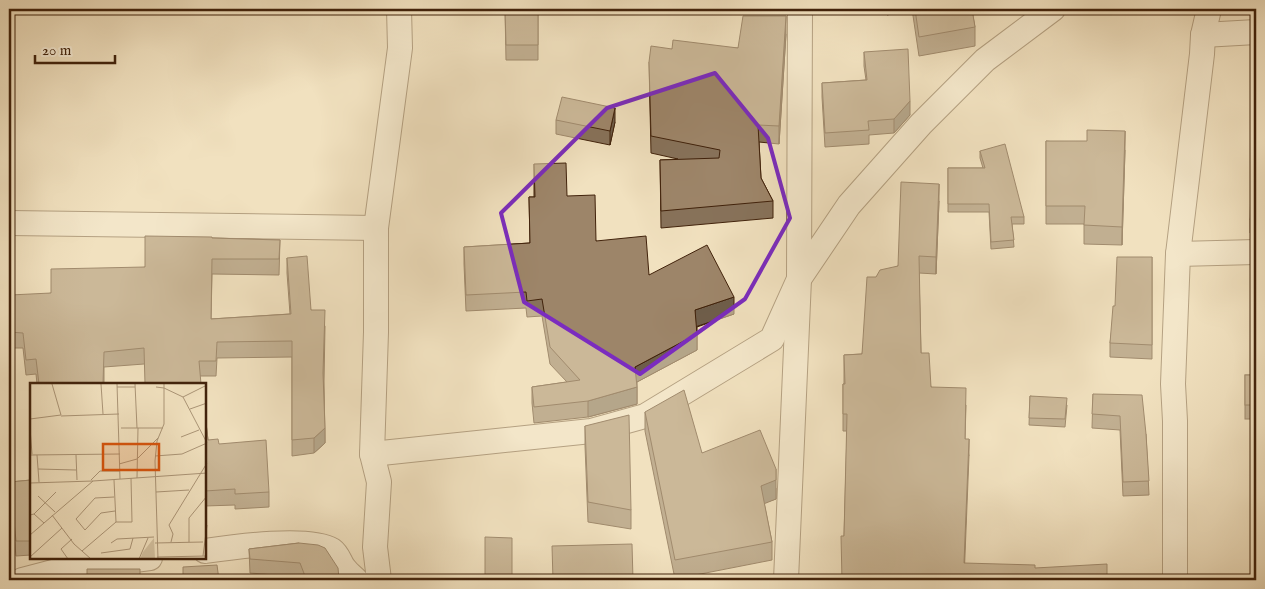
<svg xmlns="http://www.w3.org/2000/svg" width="1265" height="589" font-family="'IM FELL English',serif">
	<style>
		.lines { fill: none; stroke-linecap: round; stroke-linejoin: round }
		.street-casing { stroke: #6d5238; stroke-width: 26 }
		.street { stroke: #f6ecd5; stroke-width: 24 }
		.wall { fill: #87725a; stroke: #41220b }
		.shaded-wall { fill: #6e5d4a; stroke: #41220b }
		.building { fill: #9d8569; stroke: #41220b }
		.marked { fill: none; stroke: #7b2cbf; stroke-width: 4; stroke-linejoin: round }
		.inset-road { fill: none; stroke: #ab9577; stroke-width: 1 }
		.view { fill: #d7540c; fill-opacity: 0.15; stroke: #d7540c; stroke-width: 2.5 }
		.inset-edge { fill: none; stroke: #41220b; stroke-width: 2.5 }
	</style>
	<rect width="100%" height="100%" fill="#f1e1bf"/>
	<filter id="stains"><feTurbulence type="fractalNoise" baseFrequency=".004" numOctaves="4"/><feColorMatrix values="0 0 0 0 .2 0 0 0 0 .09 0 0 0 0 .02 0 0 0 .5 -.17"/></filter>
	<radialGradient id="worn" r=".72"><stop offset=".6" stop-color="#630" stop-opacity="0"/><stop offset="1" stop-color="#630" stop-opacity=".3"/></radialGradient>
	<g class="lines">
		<g class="street-casing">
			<g id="street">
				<polyline points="1203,35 1256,32"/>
				<polyline points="9,223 376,228"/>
				<polyline points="1178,254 1256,252"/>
				<polyline points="372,454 591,431 645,416 772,339 799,279 849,205 921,124 985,60 1053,9"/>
				<path d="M205 551C233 547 309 536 332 550 339 555 340 564 345 569 348 573 353 577 356 580"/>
				<polyline points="22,580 64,569 150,558"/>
				<polyline points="379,580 375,547 379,482 372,454 376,332 376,228 400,48 399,9"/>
				<polyline points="786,580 799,279 800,9"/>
				<polyline points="1175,580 1175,421 1173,384 1178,254 1202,54 1203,35 1209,9"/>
			</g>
		</g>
		<use href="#street" class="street"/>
	</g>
	<g class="wall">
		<polygon points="505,9 538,9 538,60 506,60"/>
		<polygon points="885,9 978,9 972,11 975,27 975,46 919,56 912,9 887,15"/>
		<polygon points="786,34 779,144 759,142 761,178 773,201 773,218 661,228 660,160 678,159 651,153 649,62 672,49 738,48"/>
		<polygon points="864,52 910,115 894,133 869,135 869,144 825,147 822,97 822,83 866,80 864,66"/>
		<polygon points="556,120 615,122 610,145 556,134"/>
		<polygon points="1046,141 1125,150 1122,245 1084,244 1084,224 1046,224"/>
		<polygon points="980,151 1024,217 1024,224 1012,224 1014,247 991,249 989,212 948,212 948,168 983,168 980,158"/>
		<polygon points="534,164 567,196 596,241 649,275 734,314 697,327 697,350 637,382 637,404 588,417 534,423 532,403 532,387 567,382 550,364 542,316 527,317 526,308 466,311 464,264 464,247 530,243 529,197 534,197"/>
		<polygon points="1256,189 1256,233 1250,233 1250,220"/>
		<polygon points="939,201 936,274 919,273 921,353 931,387 966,405 965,439 969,456 842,580 844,536 847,431 843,431 843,384 844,384 844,355 862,354 876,277 898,266"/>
		<polygon points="212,238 280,240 279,275 212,274 211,319 290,314 287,273 287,258 311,310 325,326 324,381 325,443 314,453 292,456 292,357 217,358 216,376 201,376 144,364 104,367 104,384 37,384 36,374 26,375 23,348 9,348 9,303 51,293 145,267"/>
		<polygon points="1152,257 1152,359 1110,357 1110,343 1115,306"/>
		<rect x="1245" y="375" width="11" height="44"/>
		<polygon points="1093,394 1146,434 1149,495 1123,496 1120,430 1092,428"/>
		<polygon points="1030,396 1067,405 1065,427 1029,425"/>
		<polygon points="645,412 702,453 776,488 776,499 764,503 772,542 772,560 675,579 645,431"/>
		<polygon points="205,414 208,440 219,444 269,492 269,507 235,509 235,505 205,506"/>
		<polygon points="585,426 631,510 631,529 588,522 585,446"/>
		<polygon points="31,480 31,555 16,556 10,496 10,482"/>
		<polygon points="299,543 339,580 301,580 300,577 250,573 249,549"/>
	</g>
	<g class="shaded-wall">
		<polygon points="887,9 912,9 887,15"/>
		<polygon points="786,16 786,34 779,144 779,126"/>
		<polygon points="910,101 910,115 894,133 894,119"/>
		<polygon points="615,108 615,122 610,145 610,131"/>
		<polygon points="1125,131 1125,150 1122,245 1122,227"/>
		<polygon points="939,184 939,201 936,274 936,257"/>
		<polygon points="734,297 734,314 695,327 695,310"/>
		<polygon points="697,334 697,350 635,383 635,367"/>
		<polygon points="637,387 637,404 588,417 588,401"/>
		<polygon points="325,428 325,443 314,453 314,438"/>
		<polygon points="969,439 969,456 964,580 964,563"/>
		<polygon points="776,469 776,499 761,505 761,486"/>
	</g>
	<g class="building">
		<polygon points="505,9 538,9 538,45 506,45"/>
		<polygon points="915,9 972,9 975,27 919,37"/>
		<polygon points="743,16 786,16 779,126 758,125 761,178 773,201 661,211 660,160 719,158 720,150 651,136 649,62 651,46 672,49 673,40 738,48"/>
		<polygon points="908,49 910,101 894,119 868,121 869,130 825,133 822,83 867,80 864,52"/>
		<polygon points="562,97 615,108 610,131 556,120"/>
		<polygon points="1087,130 1125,131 1122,227 1084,225 1085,206 1046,206 1046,141 1087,141"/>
		<polygon points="1005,144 1024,217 1011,217 1014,240 991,242 989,204 948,204 948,168 985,168 980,151"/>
		<polygon points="566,163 567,196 595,195 596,241 646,236 649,275 707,245 734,297 695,310 697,334 635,367 637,387 588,401 534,407 532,387 580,380 550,347 542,299 527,301 526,292 466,295 464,247 530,243 529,197 535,197 534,164"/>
		<polygon points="901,182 939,184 936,257 919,256 921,353 929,353 931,387 966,388 965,439 969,439 964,563 1035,565 1035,568 1107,564 1107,580 842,580 841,536 844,536 847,414 843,414 843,384 845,384 844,355 862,354 867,277 876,277 880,270 898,266"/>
		<polygon points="1251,188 1256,189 1256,220 1250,220"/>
		<polygon points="145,236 212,237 212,238 280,240 279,259 212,259 211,319 291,314 287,258 307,256 311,310 325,310 323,373 325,428 314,438 292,440 292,341 217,342 216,361 199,361 201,384 145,384 144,348 104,352 103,384 39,384 36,359 26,360 23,333 9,332 9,303 11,303 10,295 51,293 51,269 145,267"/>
		<polygon points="1117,257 1152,257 1152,345 1110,343 1113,306 1115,306"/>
		<rect x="1245" y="375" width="11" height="30"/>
		<polygon points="684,390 702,453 760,430 776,469 776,480 761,486 772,542 675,560 645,412"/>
		<polygon points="1093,394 1142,395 1146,434 1149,481 1123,482 1120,416 1092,414"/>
		<polygon points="1030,396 1067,398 1065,419 1029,418"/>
		<polygon points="205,414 208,440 218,439 219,444 266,440 269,492 235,494 235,489 205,491"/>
		<polygon points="629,415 631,510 588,502 585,426"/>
		<polygon points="31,480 31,541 16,541 10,482"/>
		<polygon points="485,537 512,538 512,580 485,580"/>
		<polygon points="299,543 318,545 325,548 338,568 339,579 336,580 311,580 305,576 300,563 250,559 249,549"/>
		<polygon points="632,544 633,580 553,580 552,546"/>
		<polygon points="217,565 219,580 87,580 87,569 140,569 140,579 183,577 183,567"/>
	</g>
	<path d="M0 0H1265V589H0ZM715 73 768 138 790 218 745 299 640 374 524 302 501 213 607 108Z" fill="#f1e1bf" fill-opacity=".55" fill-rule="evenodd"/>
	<path class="marked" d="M715 73 768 138 790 218 745 299 640 374 524 302 501 213 607 108Z"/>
	<g transform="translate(30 383)">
		<rect width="176" height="176" fill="#f1e1bf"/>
		<path d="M124 155 125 176H110L113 169Z" fill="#d3c1a0"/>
		<path class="inset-road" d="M71 1 73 31M87 1 90 96M105 1 107 45M87 4H105M126 4 134 5 153 14 177 60M153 14 177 2M160 26 177 20M31 33 89 31M0 36 31 32 22 1M0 45 2 71M91 45H133M151 54 169 47M0 72 90 71M7 72 9 99M46 72 47 97M125 73 152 71 177 60M89 81 107 76 128 55M8 86 46 87M107 95 108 45M61 97 70 88H90M84 97 86 139M0 100 63 98M126 109 159 107M8 113 25 129M84 114 65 115 46 136 55 147 71 130 85 128M4 131 26 109M0 132 4 131 14 140M22 132 44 161 61 176M0 152 63 98 177 90M141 159 143 151 139 142 177 80M159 159V135L177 113M81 160 87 156 124 154M125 160 173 159M52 168 86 139H102L101 95M71 170 100 166 103 155M173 173 177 142M0 174 32 145M127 174 177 173M38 176 31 166 42 156M109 176 118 155M128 176 125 78 127 58 134 41V1"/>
		<path class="view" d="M73 61H129V87H73Z"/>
		<rect width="176" height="176" class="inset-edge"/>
	</g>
	<rect width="1265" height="589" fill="none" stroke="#f1e1bf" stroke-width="30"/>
	<rect x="10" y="10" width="1245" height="569" fill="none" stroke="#41220b" stroke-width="2.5"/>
	<rect x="15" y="15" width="1235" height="559" fill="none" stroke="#41220b"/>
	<path d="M35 55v8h80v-8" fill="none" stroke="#41220b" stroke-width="2.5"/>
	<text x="42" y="55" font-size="15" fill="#41220b" stroke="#f6ecd5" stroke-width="4" paint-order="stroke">20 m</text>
	<rect width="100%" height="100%" filter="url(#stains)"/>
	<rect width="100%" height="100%" fill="url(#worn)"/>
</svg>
